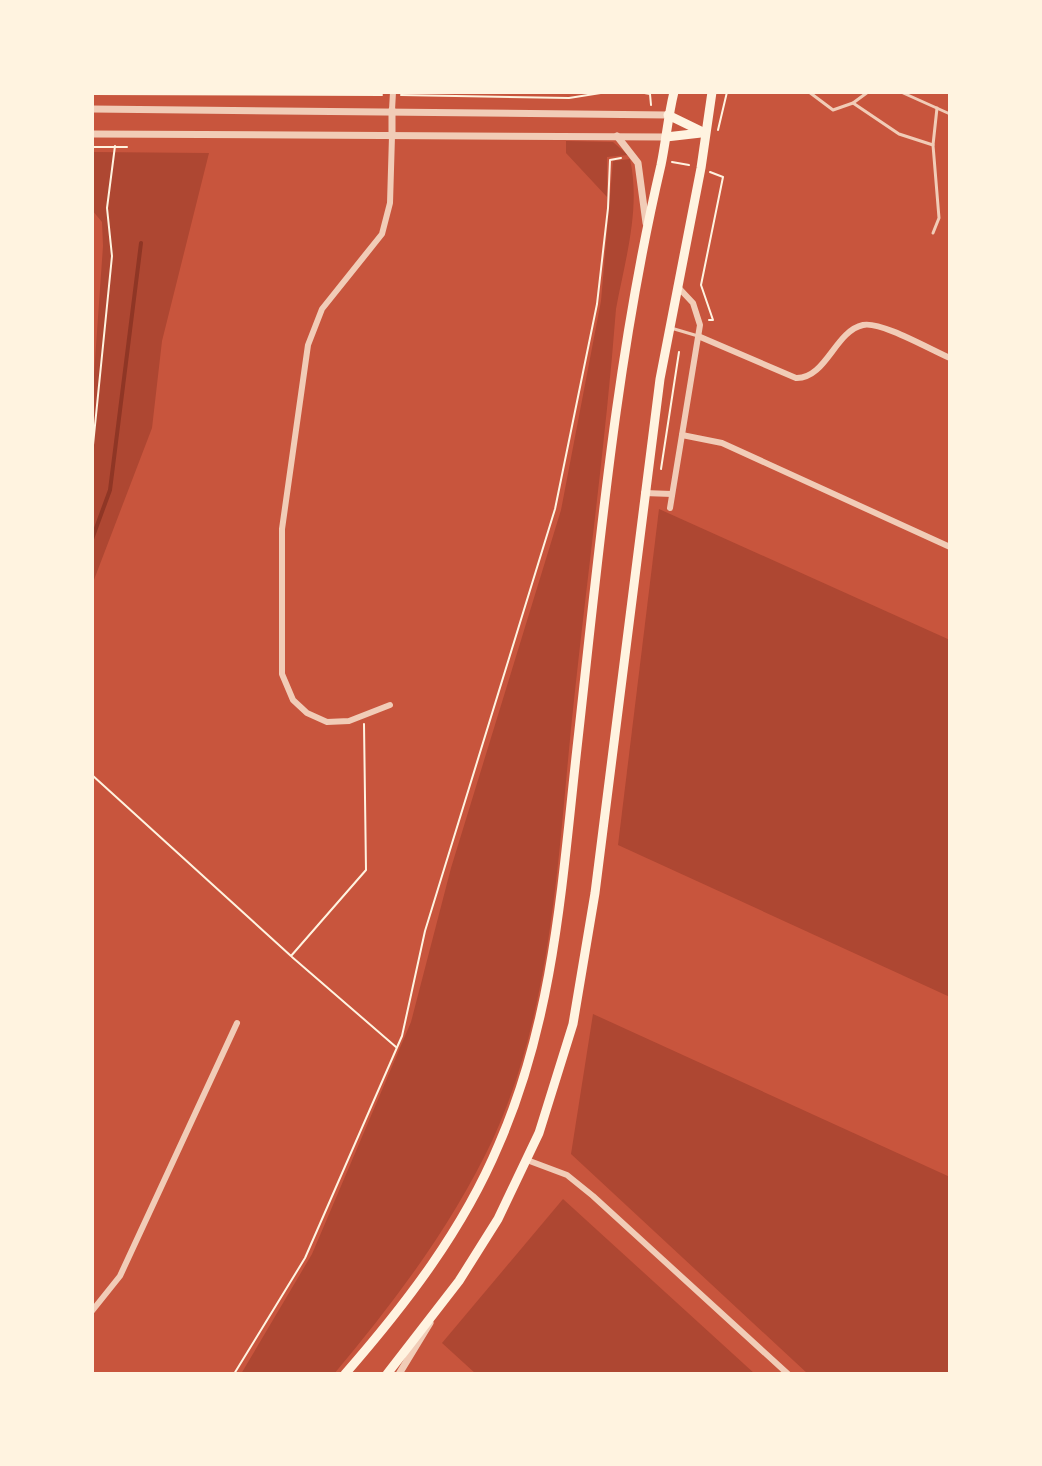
<svg xmlns="http://www.w3.org/2000/svg" width="1042" height="1466" font-family="'Zilla Slab',serif">
	<style>
		.green { fill: #ae4732 }
		.lines { fill: none; stroke-linecap: round; stroke-linejoin: round }
		.stream { stroke: #8f3625; stroke-width: 4 }
		.path { stroke: #fff3e0; stroke-width: 2 }
		.service { stroke: #f1ccb7; stroke-width: 3 }
		.minor { stroke: #f1ccb7; stroke-width: 6 }
		.tertiary { stroke: #f1ccb7; stroke-width: 7 }
		.primary { stroke: #fff3e0; stroke-width: 9 }
	</style>
	<rect width="100%" height="100%" fill="#c8553d"/>
	<g class="green">
		<polygon points="566,141 613,142 628,155 607,157 607,197 566,153"/>
		<polygon points="92,152 209,153 162,341 152,428 92,585 92,403 103,246 102,222 92,210"/>
		<path d="M630 159C641 209 625 260 616 309 606 439 588 570 574 700 558 846 555 1003 493 1139 452 1226 395 1301 334 1374H241L312 1254 411 1022 451 868 561 510 601 301 613 161Z"/>
		<polygon points="659,509 950,640 950,997 618,845"/>
		<polygon points="593,1014 950,1177 950,1374 808,1374 571,1154"/>
		<polygon points="563,1199 755,1374 476,1374 442,1343"/>
	</g>
	<g class="lines">
		<polyline class="stream" points="92,539 110,490 141,243"/>
		<g class="path">
			<polyline points="639,92 650,94 651,105"/>
			<polyline points="92,94 382,95"/>
			<polyline points="401,95 569,98 607,92"/>
			<polyline points="718,130 727,92"/>
			<polyline points="92,147 127,147"/>
			<polyline points="672,162 689,165"/>
			<polyline points="709,320 713,320 701,285 723,177 710,172"/>
			<polyline points="92,455 112,256 107,208 115,146"/>
			<polyline points="661,469 679,352"/>
			<polyline points="92,775 291,956 366,870 364,724"/>
			<polyline points="292,957 396,1047"/>
			<polyline points="234,1374 305,1258 402,1036 425,931 555,509 597,304 608,208 610,160 621,158"/>
		</g>
		<g class="service">
			<polyline points="809,92 833,110 853,103 868,92"/>
			<polyline points="901,92 950,114"/>
			<polyline points="853,103 899,134 933,145"/>
			<polyline points="933,233 939,218 933,145 937,108"/>
			<polyline points="671,328 698,336"/>
		</g>
		<g class="minor">
			<polyline points="392,110 393,92"/>
			<path d="M698 336 796 378C826 379 835 331 863 325 881 321 931 350 950 358"/>
			<polyline points="682,435 722,443 950,547"/>
			<polyline points="644,493 672,494"/>
			<polyline points="670,508 700,325 693,303 677,286"/>
			<polyline points="390,705 349,721 327,722 307,713 293,700 282,674 282,529 308,345 322,309 382,234 390,203 392,136"/>
			<polyline points="527,1160 567,1175 593,1196 788,1374"/>
			<polyline points="92,1311 120,1276 237,1023"/>
		</g>
		<g class="tertiary">
			<polyline points="92,109 668,115"/>
			<polyline points="392,110 392,136"/>
			<polyline points="92,134 666,137"/>
			<polyline points="617,136 638,163 646,223"/>
			<polyline points="399,1374 430,1323"/>
		</g>
		<g class="primary">
			<polyline points="668,115 705,133"/>
			<polyline points="666,137 701,133"/>
			<path d="M345 1374C406 1304 463 1230 499 1144 554 1018 562 883 577 748 599 552 616 357 661 165 666 141 668 116 674 92"/>
			<polyline points="387,1374 459,1281 498,1219 539,1133 573,1024 595,893 660,379 701,168 712,92"/>
		</g>
	</g>
	<rect width="1042" height="1466" fill="none" stroke="#fff3e0" stroke-width="188"/>
</svg>
